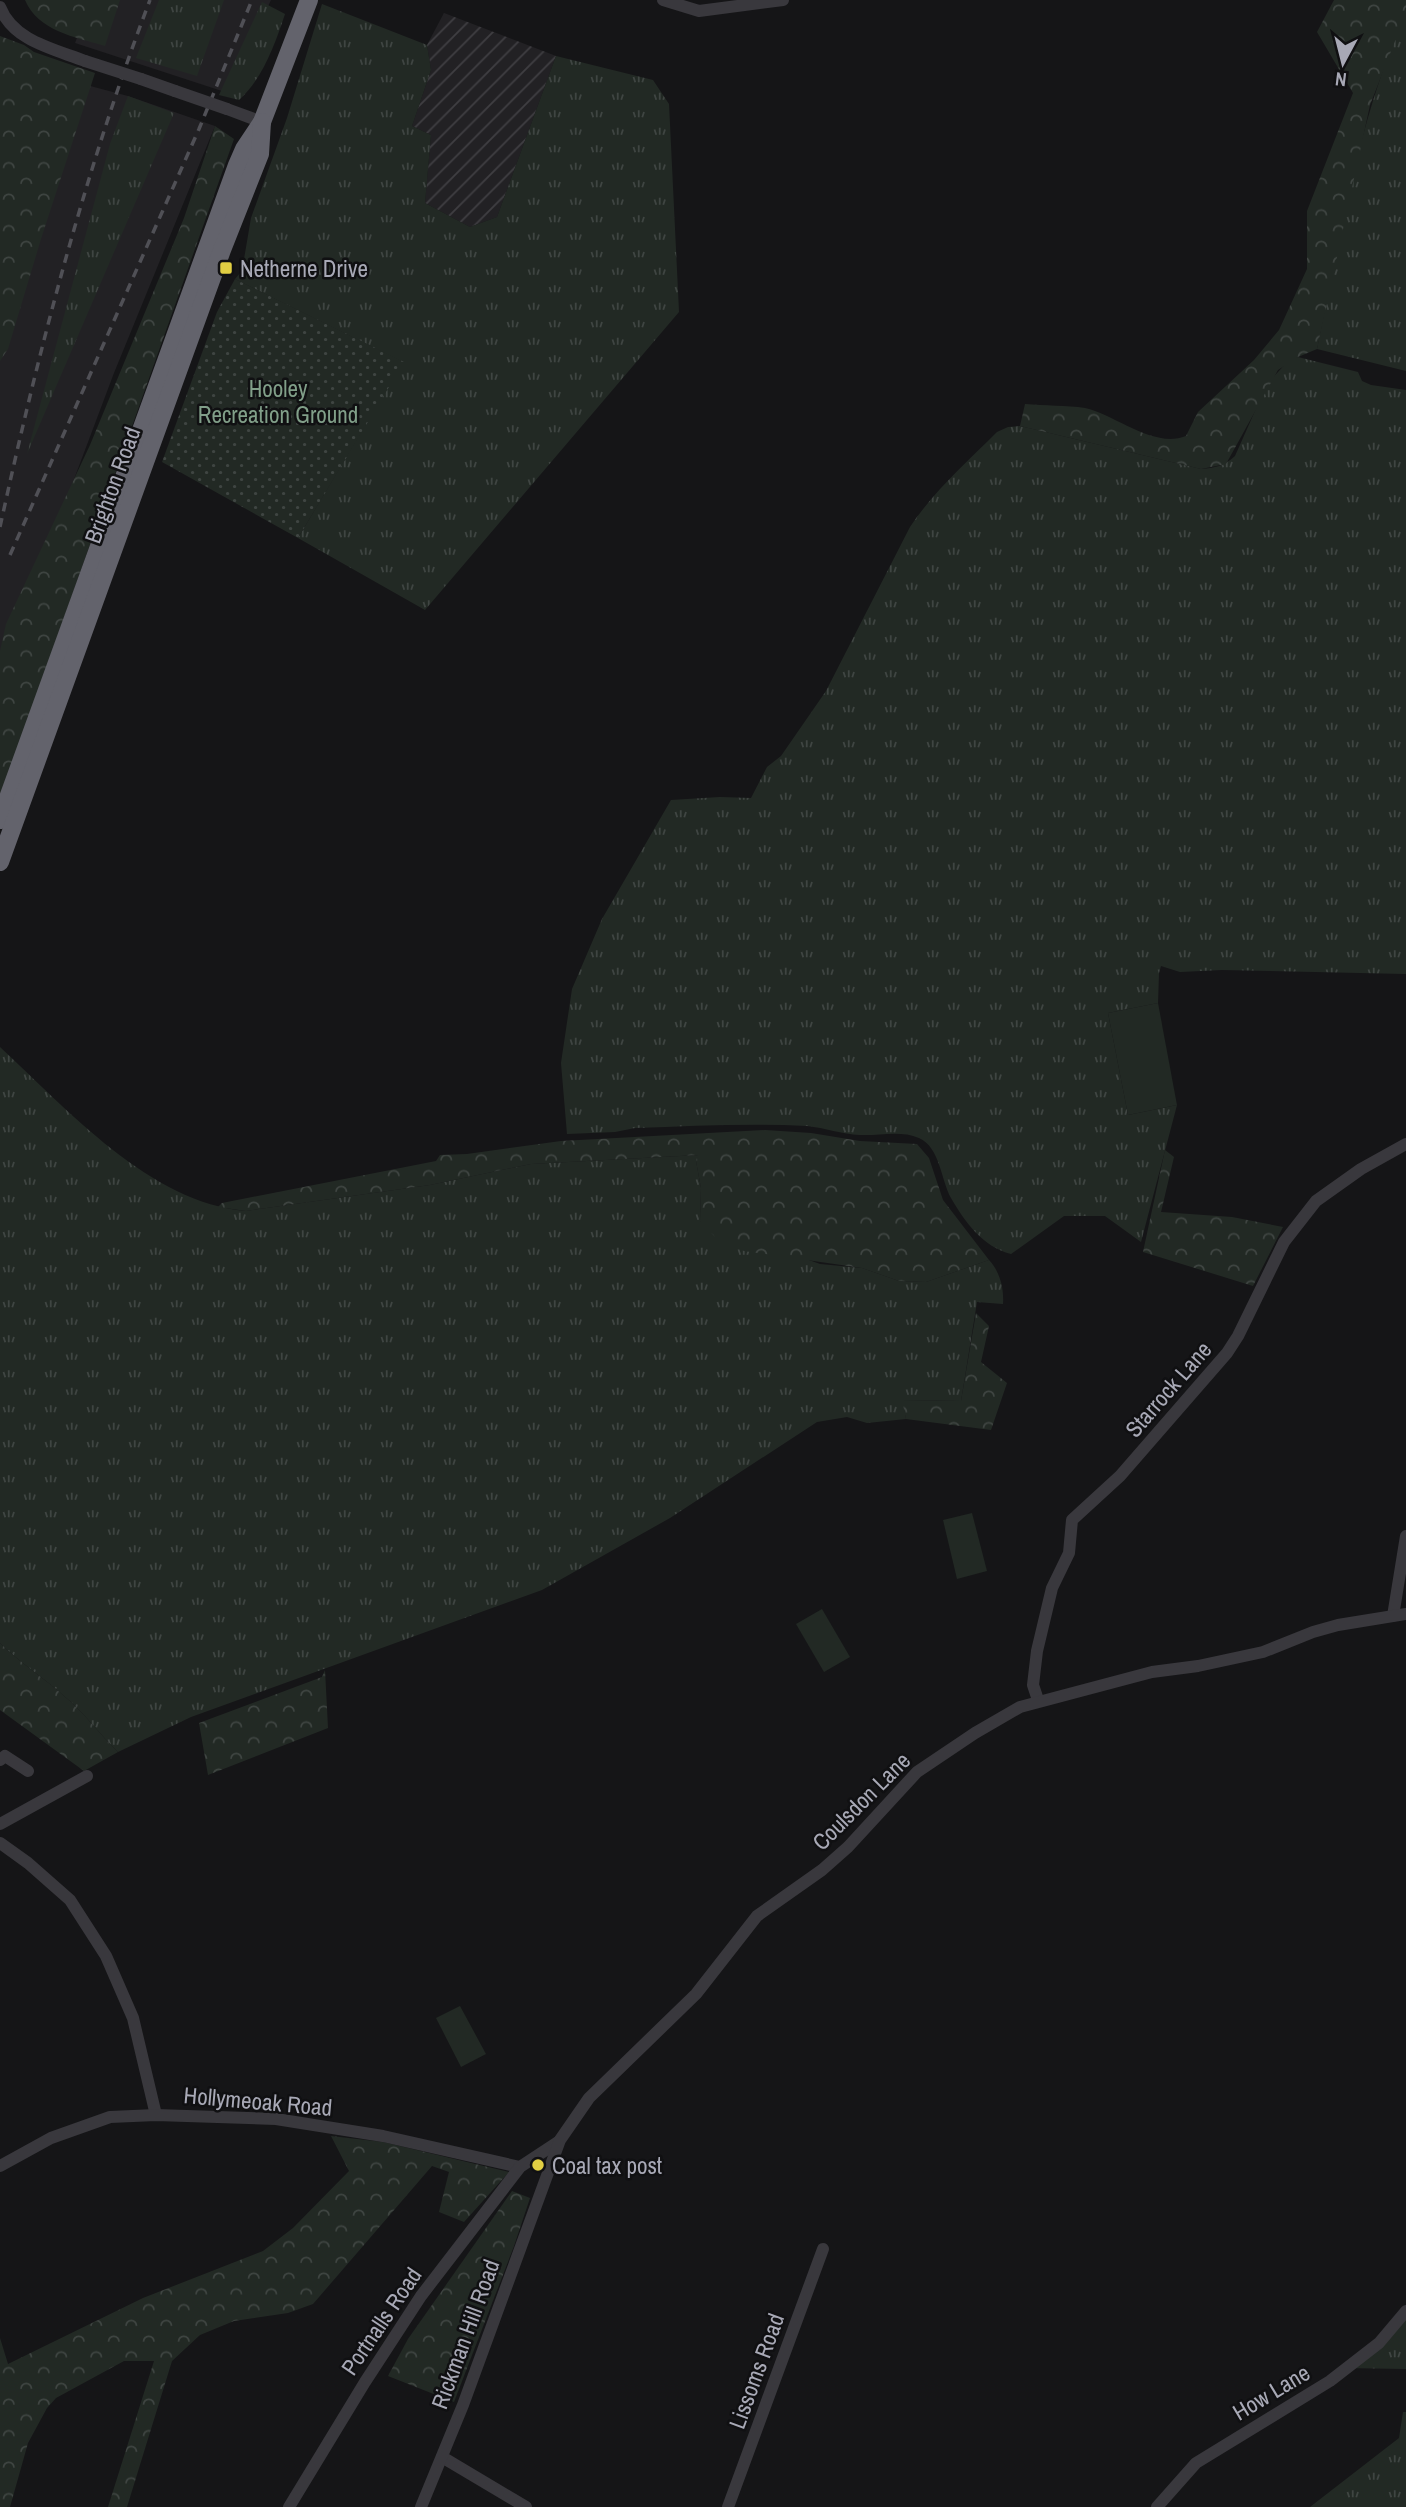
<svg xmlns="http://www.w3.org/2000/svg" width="1406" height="2507" font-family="'Archivo Narrow',sans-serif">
<defs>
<pattern id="industrial-furrows" width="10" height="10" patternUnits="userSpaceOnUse" patternTransform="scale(1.75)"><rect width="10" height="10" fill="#222124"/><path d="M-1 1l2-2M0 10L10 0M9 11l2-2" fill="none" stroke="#3f3e42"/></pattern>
<pattern id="grass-tufts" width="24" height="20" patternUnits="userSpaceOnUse" patternTransform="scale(1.75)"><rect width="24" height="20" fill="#222924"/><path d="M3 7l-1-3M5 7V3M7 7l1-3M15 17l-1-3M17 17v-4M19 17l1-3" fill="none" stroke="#3f4542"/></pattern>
<pattern id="forest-crowns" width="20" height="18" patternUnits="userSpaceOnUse" patternTransform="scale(1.75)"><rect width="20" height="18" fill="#222924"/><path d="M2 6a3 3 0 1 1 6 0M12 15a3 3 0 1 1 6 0" fill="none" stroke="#3f4542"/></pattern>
<pattern id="park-dots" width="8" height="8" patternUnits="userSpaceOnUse" patternTransform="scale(1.75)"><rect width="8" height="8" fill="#222924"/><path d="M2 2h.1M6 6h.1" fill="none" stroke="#3f4542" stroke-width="1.8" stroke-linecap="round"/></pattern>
</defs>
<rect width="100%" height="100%" fill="#151517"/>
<g fill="#222124">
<polygon points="91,0 271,0 228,93 75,43"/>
<polygon points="64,79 128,96 215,126 114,373 18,628 0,700 0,227"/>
</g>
<polygon fill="url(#industrial-furrows)" points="444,13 556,56 497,217 470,227 425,203 431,135 412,126 431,70 427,45"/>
<g fill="url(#grass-tufts)">
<polygon points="159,0 224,0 197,76 136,58"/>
<path d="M262,2L285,14C275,44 263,78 239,100L219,95Z"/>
<polygon points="322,4 427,45 431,70 412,126 431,135 425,203 470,227 497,217 556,56 653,80 669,104 679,312 425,610 298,538 403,362 235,279 242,271 251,218 287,118"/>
<path d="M1406,12V371L1317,349C1341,233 1358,120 1406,12Z"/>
<polygon points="128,96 174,113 27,454 110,144"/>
<path d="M1298,357L1358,372L1362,381L1371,385L1406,390V974L1222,970L1180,972L1161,966L1159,973L1158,1003L1108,1013L1128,1115L1177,1105L1141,1242L1105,1216H1064L1011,1254C983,1247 965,1222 951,1198C941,1180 940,1147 919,1138C901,1130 878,1136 860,1135C842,1134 825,1128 807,1126C750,1123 693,1126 635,1128L615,1132L567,1134L561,1063L572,989L602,919L671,800L720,797L751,798L767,767L781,756L826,691L910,527C934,491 967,462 997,432L1008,427L1020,426L1201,469C1215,468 1224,466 1235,456L1267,384L1289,360Z"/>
<path d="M0,1047C67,1109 150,1203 246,1211L430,1185L531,1164L699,1155L696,1161L701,1188L700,1221L820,1264L862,1268L899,1281L926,1282L989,1260C1000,1272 1004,1288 1003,1304L977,1302L961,1401L903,1400L906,1419L867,1423L847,1417L817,1422L670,1518L542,1590L191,1717L118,1752C99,1734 85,1713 64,1696C43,1677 20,1663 0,1643Z"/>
<polygon points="1406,2319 1406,2369 1345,2368"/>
<polygon points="1403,2412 1406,2412 1406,2507 1310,2507 1399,2438"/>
</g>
<g fill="url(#forest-crowns)">
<path d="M25,0H120L105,46C75,37 38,31 25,0Z"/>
<path d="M1334,0H1406V13L1370,105L1317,349L1298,357L1278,370L1226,464L1201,469L1020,426L1025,404C1044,406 1066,405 1085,408C1116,415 1154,449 1186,436L1198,412L1254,360L1279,330L1307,269V211L1353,93L1317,32Z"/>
<polygon points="0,36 24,45 34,52 95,73 41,239 8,349 0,361"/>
<polygon points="215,126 234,139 0,798 0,651 6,624 90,445 184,218"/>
<polygon points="765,1130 811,1133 860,1141 917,1144 929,1158 943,1200 989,1260 926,1282 899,1281 862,1268 744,1251 720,1242 700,1221 701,1188 696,1161 698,1155 531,1164 430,1185 246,1211 218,1207 222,1203 436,1161 440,1155 467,1154 561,1141"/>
<polygon points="1165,1150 1174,1157 1161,1212 1232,1217 1283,1227 1253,1286 1143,1252"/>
<polygon points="976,1313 989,1326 981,1362 1007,1383 991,1430 906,1419 902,1400 961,1401"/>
<path d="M0,1643C20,1663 43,1677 64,1696C85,1713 99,1734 118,1752L84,1771L0,1710Z"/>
<polygon points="325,1670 328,1728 208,1775 199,1723 322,1677"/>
<polygon points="331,2136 383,2142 509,2172 464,2222 439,2212 449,2172 432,2166 313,2304 288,2313 234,2321 200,2335 172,2361 127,2507 108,2507 154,2361 124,2361 56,2398 47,2408 28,2443 10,2507 0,2507 0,2338 8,2364 143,2298 263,2251 293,2228 349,2171"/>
<polygon points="512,2191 530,2198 514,2246 454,2402 388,2376 408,2339"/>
</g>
<polygon fill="url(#park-dots)" points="235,279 404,362 298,538 162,462 217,312"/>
<g fill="#222924">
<polygon points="1158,1003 1177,1105 1128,1115 1108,1013"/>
<polygon points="972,1513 987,1571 957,1579 943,1520"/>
<polygon points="822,1609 850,1657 824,1672 796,1624"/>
<polygon points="460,2006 486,2054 461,2067 436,2018"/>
</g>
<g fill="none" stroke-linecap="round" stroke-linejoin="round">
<g stroke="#39383d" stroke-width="12">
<polyline points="663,0 699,11 783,0"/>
<path d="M0,7C13,41 54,49 85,61"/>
<polyline points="141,79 175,91"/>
<polyline points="227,109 262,122"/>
<polyline points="1393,1616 1406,1536"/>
<polyline points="1038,1700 1033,1685 1037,1651 1052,1588 1069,1553 1072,1520 1120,1476 1227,1353 1238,1336 1284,1242 1316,1201 1361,1169 1406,1144"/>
<polyline points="0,1760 5,1756 28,1771"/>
<polyline points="0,1824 87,1776"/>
<polyline points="0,1843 28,1863 70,1900 106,1956 133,2018 156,2115"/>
<polyline points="0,2166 51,2138 110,2117 156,2115 276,2119 383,2136 520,2167"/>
<polyline points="442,2457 526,2507"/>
<polyline points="289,2507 365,2382 421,2296 520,2167 558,2142"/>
<polyline points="421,2507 463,2405 560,2140 589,2098 696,1994 757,1916 822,1870 848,1847 917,1772 975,1733 1020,1707 1152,1672 1198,1666 1263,1652 1313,1632 1338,1625 1406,1614"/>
<polyline points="728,2507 823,2249"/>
<polyline points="1157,2507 1196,2463 1330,2381 1379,2343 1406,2311"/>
</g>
<g stroke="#63636c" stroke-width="18">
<polyline points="0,820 237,165 244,149 262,122 309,0"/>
<polyline points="0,862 222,250 260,154 262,122"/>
</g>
<g stroke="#505056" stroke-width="3.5" stroke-dasharray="9 7" stroke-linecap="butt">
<path d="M0,527C39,348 85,171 150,0"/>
<polyline points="10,555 199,129 252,0"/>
</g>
<g stroke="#39383d" stroke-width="12">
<polyline points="85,61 141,79"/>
<polyline points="175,91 227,109"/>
</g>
</g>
<g fill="#e1ce43" stroke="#101012" stroke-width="2.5">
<rect x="219" y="261" width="14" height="14" rx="3.5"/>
<circle cx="538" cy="2165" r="7"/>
</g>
<g text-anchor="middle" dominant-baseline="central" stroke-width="5" stroke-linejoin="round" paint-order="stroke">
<g font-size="23" fill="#a8a9b6" stroke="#101012" text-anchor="start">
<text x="240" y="268">Netherne Drive</text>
<text x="552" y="2165">Coal tax post</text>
</g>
<g font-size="23" fill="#819f89" stroke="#101012">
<text x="278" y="388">Hooley<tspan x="278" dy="26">Recreation Ground</tspan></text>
</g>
<g font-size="23" fill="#a8a9b6" stroke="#101012">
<text transform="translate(112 485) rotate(-70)">Brighton Road</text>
<text transform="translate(1168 1389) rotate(-49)">Starrock Lane</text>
<text transform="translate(861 1801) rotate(-45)">Coulsdon Lane</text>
<text transform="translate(258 2101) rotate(5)">Hollymeoak Road</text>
<text transform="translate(381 2321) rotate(-56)">Portnalls Road</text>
<text transform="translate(465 2334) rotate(-70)">Rickman Hill Road</text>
<text transform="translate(756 2371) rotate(-70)">Lissoms Road</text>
<text transform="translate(1271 2392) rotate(-31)">How Lane</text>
</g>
</g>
<g transform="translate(1343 63) rotate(187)" stroke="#101012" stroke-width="5" paint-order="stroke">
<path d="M0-5L12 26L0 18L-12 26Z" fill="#a8a9b6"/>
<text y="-10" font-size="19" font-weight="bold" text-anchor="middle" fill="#a8a9b6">N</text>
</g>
</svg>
